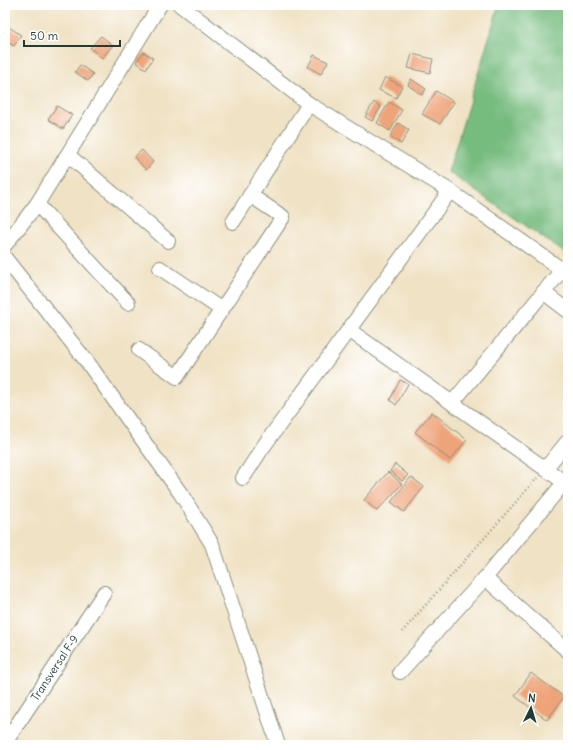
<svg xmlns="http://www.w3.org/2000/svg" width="573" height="750" font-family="Delius,sans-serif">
<rect width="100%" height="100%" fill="#fff"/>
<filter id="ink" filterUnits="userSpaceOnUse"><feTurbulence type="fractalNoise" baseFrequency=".025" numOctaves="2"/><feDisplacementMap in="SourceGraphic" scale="8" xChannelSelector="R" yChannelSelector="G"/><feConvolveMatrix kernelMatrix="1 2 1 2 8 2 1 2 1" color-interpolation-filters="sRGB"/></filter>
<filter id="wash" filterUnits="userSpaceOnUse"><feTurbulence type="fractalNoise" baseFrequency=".012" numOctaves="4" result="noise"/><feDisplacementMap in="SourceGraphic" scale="16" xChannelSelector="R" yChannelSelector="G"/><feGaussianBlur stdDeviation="0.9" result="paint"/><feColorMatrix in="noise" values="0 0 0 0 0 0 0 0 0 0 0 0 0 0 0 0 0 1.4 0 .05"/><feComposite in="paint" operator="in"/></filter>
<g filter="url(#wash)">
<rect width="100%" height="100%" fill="#f0e2c4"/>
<polygon fill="#77bc7f" stroke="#4b7c5a" points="499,5 568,5 568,255 448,172"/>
<g id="blocks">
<g fill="#efa378">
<polygon points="9,27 21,35 14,46 5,40 5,32"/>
<polygon points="101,36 113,45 102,58 90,48"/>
<polygon points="144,52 153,58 146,69 136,62"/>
<polygon points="412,54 433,59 430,73 408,68"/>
<polygon points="314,55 328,62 321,74 308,67"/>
<polygon points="80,65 93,74 88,81 75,72"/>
<polygon points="385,77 402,86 396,98 379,90"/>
<polygon points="411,79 426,89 422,95 408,85"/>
<polygon points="436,91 454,102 440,124 422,114"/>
<polygon points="374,102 381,107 372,121 365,117"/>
<polygon points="389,102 402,110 390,131 377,123"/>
<polygon points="57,106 72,115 63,129 48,119"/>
<polygon points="398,123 409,130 401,144 390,137"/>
<polygon points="142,150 153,162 146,170 134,157"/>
<polygon points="400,380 408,384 396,405 390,400"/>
<polygon points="432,412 467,440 450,460 415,432"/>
<polygon points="395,464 408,475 402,481 390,471"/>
<polygon points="388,472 402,484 377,511 364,500"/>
<polygon points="411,477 424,487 404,512 391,502"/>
<polygon points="531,673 564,697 547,720 515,696"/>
</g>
</g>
</g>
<g filter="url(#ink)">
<use href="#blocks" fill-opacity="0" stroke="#88907c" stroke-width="1"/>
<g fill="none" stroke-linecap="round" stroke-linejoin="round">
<defs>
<g id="minor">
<polyline points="180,5 309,104 450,191 568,274"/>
<polyline points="68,155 168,241"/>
<polyline points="37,204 128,303"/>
<polyline points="233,222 309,104"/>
<polyline points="5,245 37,204 160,5"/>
<polyline points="5,258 88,363 181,494 212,544 278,745"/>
<polyline points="160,268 222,310"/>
<polyline points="543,292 568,311"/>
<polyline points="349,330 564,482"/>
<polyline points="139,350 177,377 283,217 250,195"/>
<polyline points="452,403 562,270"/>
<polyline points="545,469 568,441"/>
<polyline points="243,478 263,447 450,191"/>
<polyline points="485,578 568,651"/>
<polyline points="400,672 485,578 568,478"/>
<path id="s1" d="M5,743L104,593"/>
</g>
</defs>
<use href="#minor" stroke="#88907c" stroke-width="16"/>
<polyline stroke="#88907c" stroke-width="2.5" stroke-dasharray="1 3" stroke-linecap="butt" points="402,632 537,478"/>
<use href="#minor" stroke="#fff" stroke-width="14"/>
</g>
</g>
<g text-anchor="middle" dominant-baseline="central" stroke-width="3.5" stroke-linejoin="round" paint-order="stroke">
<g font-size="11" fill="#1f3d34" stroke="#fff">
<text stroke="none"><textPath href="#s1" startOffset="90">Transversal F-9</textPath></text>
</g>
</g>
<rect width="573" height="750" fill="none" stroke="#fff" stroke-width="20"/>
<g transform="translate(531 708) rotate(5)" stroke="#ffffff" stroke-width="3" paint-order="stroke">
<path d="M0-3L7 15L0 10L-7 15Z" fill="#1f3d34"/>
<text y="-6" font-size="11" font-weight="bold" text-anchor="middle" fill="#1f3d34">N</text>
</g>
<path d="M24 40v6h96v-6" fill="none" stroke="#1f3d34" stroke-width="2"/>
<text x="30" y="40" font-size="12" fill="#1f3d34" stroke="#ffffff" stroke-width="3" paint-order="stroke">50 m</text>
</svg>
